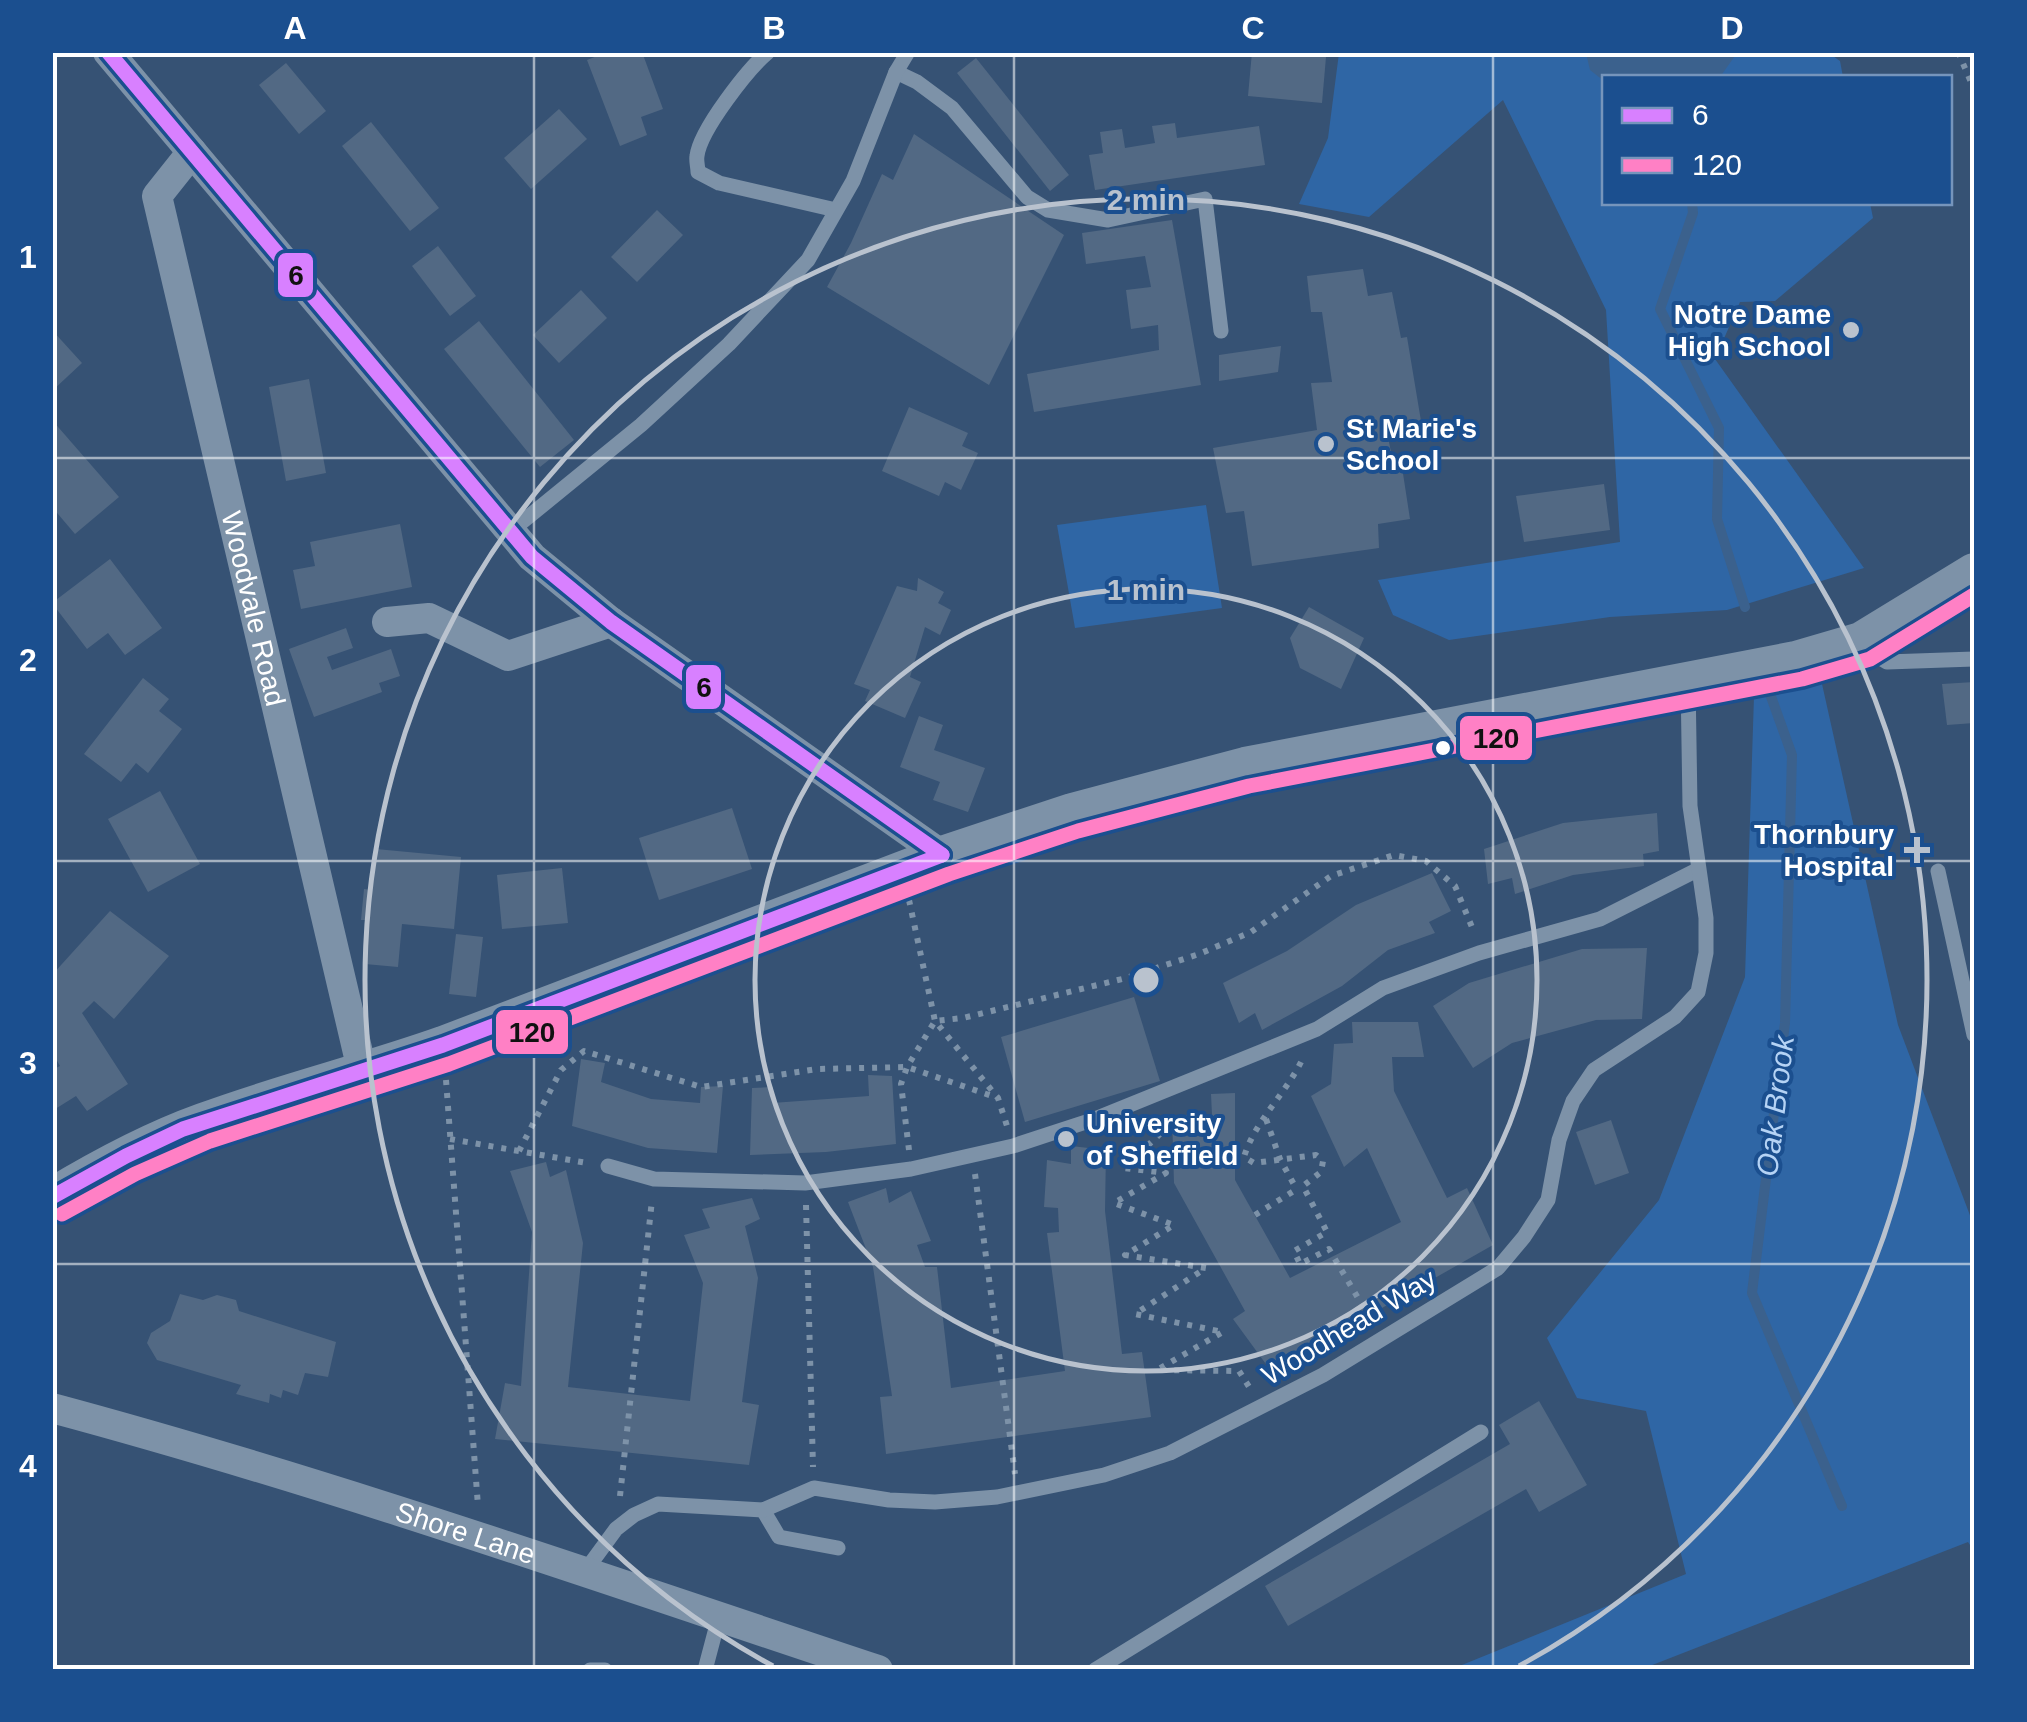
<svg xmlns="http://www.w3.org/2000/svg" width="2027" height="1722" font-family="Arial,sans-serif">
<rect width="100%" height="100%" fill="#365274"/>
<g fill="#2f66a5">
<polygon points="1827,52 1840,61 1843,77 1604,78 1604,202 1870,203 1873,218 1775,301 1740,302 1715,359 1864,568 1727,610 1610,617 1449,640 1393,615 1378,580 1620,542 1606,310 1503,100 1369,217 1299,204 1328,138 1339,53"/>
<polygon points="1206,505 1222,608 1075,628 1057,525"/>
<polygon points="1820,675 1898,1025 1974,1226 1974,1551 1968,1542 1642,1669 1452,1669 1686,1574 1646,1411 1577,1398 1547,1338 1659,1200 1745,977 1754,696"/>
</g>
<polygon fill="#3b618d" points="1586,53 1586,52 1737,53 1720,77 1604,78 1604,81 1590,70"/>
<g fill="none" stroke-linecap="round" stroke-linejoin="round">
<g stroke="#3b618d" stroke-width="10">
<polyline points="1692,202 1693,213 1660,309 1719,428 1717,519 1745,607"/>
<polyline points="1769,691 1792,755 1785,1023 1752,1293 1842,1506"/>
</g>
</g>
<g fill="#526984">
<polygon points="607,52 642,52 663,109 641,117 647,135 620,146 587,60"/>
<polygon points="1252,52 1326,57 1322,103 1248,96"/>
<polygon points="976,58 1069,175 1050,191 957,73"/>
<polygon points="286,63 326,111 299,134 259,85"/>
<polygon points="559,109 587,139 531,189 504,158"/>
<polygon points="371,122 439,208 410,231 342,146"/>
<polygon points="1175,123 1177,138 1259,126 1265,165 1095,190 1089,155 1103,153 1100,132 1122,129 1125,148 1155,143 1152,126"/>
<polygon points="914,134 1064,235 989,385 827,287 851,243 882,174 893,180"/>
<polygon points="657,210 683,235 637,282 611,257"/>
<polygon points="1172,220 1201,385 1034,412 1027,374 1159,350 1158,325 1131,329 1126,290 1151,287 1145,256 1086,264 1082,233"/>
<polygon points="438,246 476,296 450,316 412,266"/>
<polygon points="1363,269 1368,296 1392,292 1401,338 1407,337 1422,427 1387,432 1394,467 1402,467 1410,519 1378,524 1379,548 1252,566 1244,511 1226,513 1213,448 1317,430 1311,383 1332,382 1322,312 1311,312 1307,276"/>
<polygon points="581,290 607,318 559,363 533,335"/>
<polygon points="479,321 574,440 540,467 444,349"/>
<polygon points="52,330 82,363 52,391"/>
<polygon points="1281,346 1278,372 1219,381 1219,355"/>
<polygon points="309,379 326,473 286,481 269,387"/>
<polygon points="909,407 968,433 962,446 978,453 961,490 945,482 939,496 882,471"/>
<polygon points="52,420 119,497 75,534 52,507"/>
<polygon points="1604,484 1610,530 1524,542 1516,496"/>
<polygon points="400,524 412,587 301,609 293,570 315,566 310,542"/>
<polygon points="110,559 162,628 125,655 108,633 87,649 52,603"/>
<polygon points="918,578 944,592 938,603 951,610 940,635 925,627 910,677 921,682 905,718 865,701 870,690 854,684 897,586 917,591"/>
<polygon points="1309,607 1364,638 1341,689 1300,668 1290,638"/>
<polygon points="346,628 353,648 327,657 332,670 391,649 400,676 379,683 382,692 314,717 289,649"/>
<polygon points="143,678 169,699 159,711 182,729 148,773 136,763 121,782 84,754"/>
<polygon points="1974,682 1974,723 1947,725 1942,684"/>
<polygon points="919,716 943,725 934,750 985,768 968,812 933,800 940,782 900,767"/>
<polygon points="160,791 200,864 148,892 108,819"/>
<polygon points="732,808 752,869 659,900 639,838"/>
<polygon points="1657,813 1659,851 1643,854 1644,866 1573,875 1515,894 1512,878 1488,884 1484,849 1563,823"/>
<polygon points="376,849 461,857 454,929 402,924 398,967 365,964 369,920 361,920 364,889 372,890"/>
<polygon points="562,868 568,923 502,929 497,875"/>
<polygon points="1432,873 1451,911 1429,922 1435,933 1388,950 1342,986 1262,1030 1255,1013 1239,1023 1223,983 1287,951 1356,905"/>
<polygon points="110,911 169,956 114,1019 94,1001 82,1013 128,1084 87,1111 76,1096 52,1111 52,1070 60,1066 52,1052 52,975"/>
<polygon points="456,934 483,937 476,997 449,994"/>
<polygon points="1647,948 1642,1019 1596,1020 1512,1043 1473,1068 1433,1006 1469,983 1582,949"/>
<polygon points="1134,997 1160,1081 1025,1122 1001,1037"/>
<polygon points="1352,1022 1418,1022 1424,1057 1392,1057 1394,1091 1447,1198 1467,1188 1493,1245 1271,1371 1233,1319 1245,1311 1174,1183 1172,1115 1212,1115 1211,1094 1235,1093 1235,1180 1290,1278 1401,1222 1367,1148 1344,1167 1311,1096 1331,1084 1334,1044 1353,1043"/>
<polygon points="581,1059 605,1063 601,1082 651,1099 700,1103 701,1087 723,1086 717,1153 648,1148 572,1126"/>
<polygon points="868,1075 892,1076 896,1144 826,1152 750,1155 752,1088 773,1087 772,1103 869,1096"/>
<polygon points="1611,1120 1629,1173 1595,1185 1576,1132"/>
<polygon points="1071,1146 1106,1150 1105,1211 1122,1354 1142,1352 1151,1417 886,1454 880,1397 892,1396 873,1267 848,1202 886,1188 889,1203 911,1191 931,1241 917,1245 925,1267 937,1267 951,1388 1065,1371 1047,1233 1059,1232 1058,1208 1044,1207 1047,1160 1071,1164"/>
<polygon points="546,1162 550,1177 566,1170 583,1243 568,1387 690,1401 703,1283 684,1235 710,1228 702,1209 752,1198 760,1219 745,1226 758,1278 742,1402 759,1405 749,1465 495,1439 505,1383 521,1386 532,1232 510,1171"/>
<polygon points="180,1294 203,1300 217,1295 236,1300 239,1311 336,1342 328,1377 305,1373 298,1395 283,1390 281,1398 270,1394 269,1403 236,1394 241,1385 157,1360 147,1343 151,1333 170,1321"/>
<polygon points="1539,1401 1587,1485 1539,1512 1526,1489 1288,1626 1265,1586 1510,1444 1499,1425"/>
</g>
<g fill="none" stroke-linecap="round" stroke-linejoin="round">
<g stroke="#7d92a8" stroke-width="6" stroke-dasharray="5 8" stroke-linecap="butt">
<polyline points="1958,52 1974,89"/>
<polyline points="909,900 935,1021 998,1098 1007,1126"/>
<path d="M1301,1062C1285,1094 1254,1123 1244,1157L1254,1163L1316,1155L1323,1161L1321,1172L1303,1186L1327,1232L1294,1251L1300,1264L1329,1249L1371,1320"/>
<polyline points="446,1080 478,1506"/>
<polyline points="1266,1119 1280,1159 1297,1190"/>
<polyline points="1136,1128 1161,1133 1124,1168 1166,1173 1114,1203 1174,1225 1125,1255 1206,1268 1135,1314 1223,1332 1157,1370 1239,1371 1251,1390"/>
<polyline points="450,1139 587,1163"/>
<polyline points="909,1150 901,1084 907,1067 935,1021 963,1018 1126,978 1199,954 1251,932 1331,876 1394,855 1426,861 1455,886 1474,932"/>
<polyline points="519,1151 561,1070 584,1051 701,1087 817,1069 907,1067 998,1098"/>
<polyline points="975,1174 1015,1474"/>
<polyline points="806,1205 813,1467"/>
<polyline points="1255,1215 1297,1189"/>
<polyline points="620,1496 652,1200"/>
</g>
<g stroke="#7d92a8" stroke-width="15">
<path d="M768,52C748,69 700,130 697,156C696,161 698,167 698,172L719,183L836,210"/>
<polyline points="896,72 917,82 952,108 1027,197 1048,210 1108,220 1205,199 1221,331"/>
<polyline points="511,531 641,425 729,344 808,260 853,181 896,72 908,52"/>
<polyline points="1861,641 1872,653 1887,662 1974,659"/>
<polyline points="1938,871 1974,1035"/>
<polyline points="608,1166 654,1179 805,1183 911,1169 1013,1146 1095,1119 1317,1029 1383,988 1479,953 1600,919 1697,870"/>
<polyline points="763,1510 779,1537 838,1548"/>
<polyline points="583,1574 616,1529 634,1515 658,1504 763,1510 814,1488 889,1500 935,1502 997,1497 1104,1475 1170,1453 1323,1375 1498,1268 1524,1237 1548,1200 1559,1140 1573,1101 1594,1070 1675,1017 1698,992 1706,953 1706,918 1690,806 1688,680"/>
<polyline points="590,1670 605,1670"/>
<polyline points="705,1670 719,1617"/>
<polyline points="1095,1670 1481,1432"/>
</g>
<g stroke="#7d92a8" stroke-width="30">
<polyline points="108,52 532,557 611,622 942,855"/>
<path id="s1" d="M192,152L157,196L363,1074"/>
<polyline points="387,622 429,618 508,656 611,622"/>
<path id="s2" d="M52,1408C331,1483 604,1579 878,1670"/>
</g>
<path stroke="#7d92a8" stroke-width="38" d="M52,1197C100,1168 150,1141 203,1122C281,1093 364,1073 443,1045L942,855L1072,812L1245,766L1796,660L1861,641L1974,572"/>
<defs>
<g id="bus-1">
<polyline points="108,52 532,557 611,622 942,855"/>
<polyline points="52,1197 126,1156 183,1129 443,1045 942,855"/>
</g>
<polyline id="bus-2" points="62,1214 135,1174 210,1141 449,1064 949,874 1078,831 1249,786 1802,679 1870,659 1974,595"/>
</defs>
<use href="#bus-1" stroke="#1b4f8f" stroke-width="22"/>
<use href="#bus-2" stroke="#1b4f8f" stroke-width="22"/>
<use href="#bus-1" stroke="#d880ff" stroke-width="15"/>
<use href="#bus-2" stroke="#ff80c5" stroke-width="15"/>
</g>
<path fill="none" stroke="#fff" stroke-width="2.5" stroke-opacity="0.55" d="M534,52V1670M1014,52V1670M1493,52V1670M52,458H1974M52,861H1974M52,1264H1974"/>
<g fill="none" stroke="#b9c2ce" stroke-width="5">
<circle cx="1146" cy="980" r="391"/>
<path d="M773 1666A781 781 0 1 1 1519 1666"/>
</g>
<g fill="#b9c2ce" stroke="#1b4f8f" stroke-width="4">
<circle cx="1851" cy="330" r="10"/>
<circle cx="1326" cy="444" r="10"/>
<path d="M1912 835h10v10h10v10h-10v10h-10v-10h-10v-10h10z"/>
<circle cx="1066" cy="1139" r="10"/>
</g>
<circle fill="#fff" stroke="#1b4f8f" stroke-width="4" cx="1443" cy="748" r="9"/>
<g text-anchor="middle" dominant-baseline="central" stroke-width="8" stroke-linejoin="round" paint-order="stroke">
<g font-size="28" font-weight="bold" fill="#fff" stroke="#1b4f8f" text-anchor="end">
<text x="1831" y="314">Notre Dame<tspan x="1831" dy="32">High School</tspan></text>
<text x="1346" y="428" text-anchor="start">St Marie's<tspan x="1346" dy="32">School</tspan></text>
<text x="1894" y="834">Thornbury<tspan x="1894" dy="32">Hospital</tspan></text>
<text x="1086" y="1123" text-anchor="start">University<tspan x="1086" dy="32">of Sheffield</tspan></text>
</g>
<g font-size="28" fill="#fff" stroke="#1b4f8f">
<text stroke="none"><textPath href="#s1" startOffset="480">Woodvale Road</textPath></text>
<text transform="translate(1349 1327) rotate(-31)">Woodhead Way</text>
<text stroke="none"><textPath href="#s2" startOffset="432">Shore Lane</textPath></text>
</g>
<g font-size="30" font-style="italic" fill="#b5d3f5" stroke="#1b4f8f">
<text transform="translate(1775 1106) rotate(-83)">Oak Brook</text>
</g>
</g>
<circle cx="1146" cy="980" r="15" fill="#b9c2ce" stroke="#1b4f8f" stroke-width="5"/>
<g font-size="30" text-anchor="middle" font-weight="bold" fill="#b9c2ce" stroke="#1b4f8f" stroke-width="8" stroke-linejoin="round" paint-order="stroke">
<text x="1146" y="210">2 min</text>
<text x="1146" y="600">1 min</text>
</g>
<g stroke="#1b4f8f" stroke-width="4">
<rect x="276" y="251" width="39" height="48" rx="10" fill="#d880ff"/>
<rect x="684" y="663" width="39" height="48" rx="10" fill="#d880ff"/>
<rect x="1458" y="714" width="76" height="48" rx="10" fill="#ff80c5"/>
<rect x="494" y="1008" width="76" height="48" rx="10" fill="#ff80c5"/>
</g>
<g font-size="28" text-anchor="middle" font-weight="bold" fill="#111">
<text x="296" y="285">6</text>
<text x="704" y="697">6</text>
<text x="1496" y="748">120</text>
<text x="532" y="1042">120</text>
</g>
<rect width="2027" height="1722" fill="none" stroke="#1b4f8f" stroke-width="110"/>
<rect x="1602" y="75" width="350" height="130" fill="#1b4f8f" stroke="#7695bc" stroke-width="2.5"/>
<rect x="1622" y="108" width="50" height="15" fill="#d880ff" stroke="#7695bc" stroke-width="2.5"/>
<text x="1692" y="125" font-size="30" fill="#ffffff">6</text>
<rect x="1622" y="158" width="50" height="15" fill="#ff80c5" stroke="#7695bc" stroke-width="2.5"/>
<text x="1692" y="175" font-size="30" fill="#ffffff">120</text>
<rect x="55" y="55" width="1917" height="1612" fill="none" stroke="#fff" stroke-width="4"/>
<g font-size="32" text-anchor="middle" font-weight="bold" fill="#fff">
<text x="295" y="39">A</text>
<text x="774" y="39">B</text>
<text x="1253" y="39">C</text>
<text x="1732" y="39">D</text>
<text x="28" y="268">1</text>
<text x="28" y="671">2</text>
<text x="28" y="1074">3</text>
<text x="28" y="1477">4</text>
</g>
</svg>
